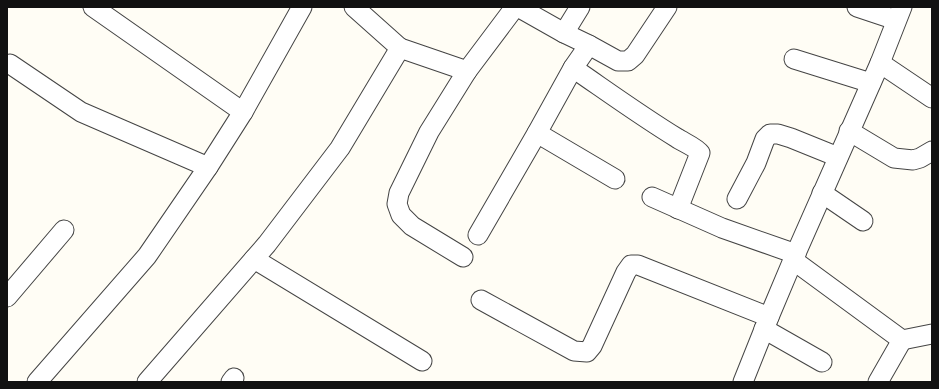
<svg xmlns="http://www.w3.org/2000/svg" width="939" height="389" font-family="'Noto Serif',serif">
<rect width="100%" height="100%" fill="#fffdf5"/>
<g fill="none" stroke-linecap="round" stroke-linejoin="round">
<defs>
<g id="minor">
<polyline points="93,7 243,112"/>
<polyline points="518,7 564,33 589,45 618,61 628,61 635,55 667,7"/>
<polyline points="857,7 896,20"/>
<polyline points="564,33 580,7"/>
<polyline points="400,48 467,71 515,7"/>
<polyline points="794,59 871,83"/>
<polyline points="880,63 932,98"/>
<polyline points="10,64 81,112 208,167"/>
<path d="M573,68C608,92 641,116 677,138C683,142 697,148 700,153L678,209"/>
<polyline points="849,131 894,158 913,160 920,158 932,151"/>
<polyline points="537,133 615,179"/>
<polyline points="822,193 863,221"/>
<polyline points="652,197 722,228 796,254"/>
<polyline points="737,199 756,163 765,139 770,134 778,134 791,138 838,157"/>
<polyline points="478,235 537,133 573,68 589,45"/>
<polyline points="463,257 412,226 401,215 397,204 399,193 429,132 467,71"/>
<polyline points="254,259 422,361"/>
<polyline points="793,260 902,340 878,382"/>
<polyline points="7,297 64,230"/>
<polyline points="481,300 574,351 587,352 592,346 626,272 631,265 638,265 769,317"/>
<polyline points="764,329 822,362"/>
<polyline points="902,340 932,334"/>
<polyline points="37,382 147,256 208,167 243,112 302,7"/>
<polyline points="147,382 267,244 340,148 400,48 354,7"/>
<polyline points="231,382 234,378"/>
<polyline points="743,382 769,317 793,260 880,63 902,7"/>
</g>
</defs>
<use href="#minor" stroke="#444" stroke-width="21"/>
<use href="#minor" stroke="#fff" stroke-width="19"/>
</g>
<rect width="939" height="389" fill="none" stroke="#111111" stroke-width="16"/>
</svg>
